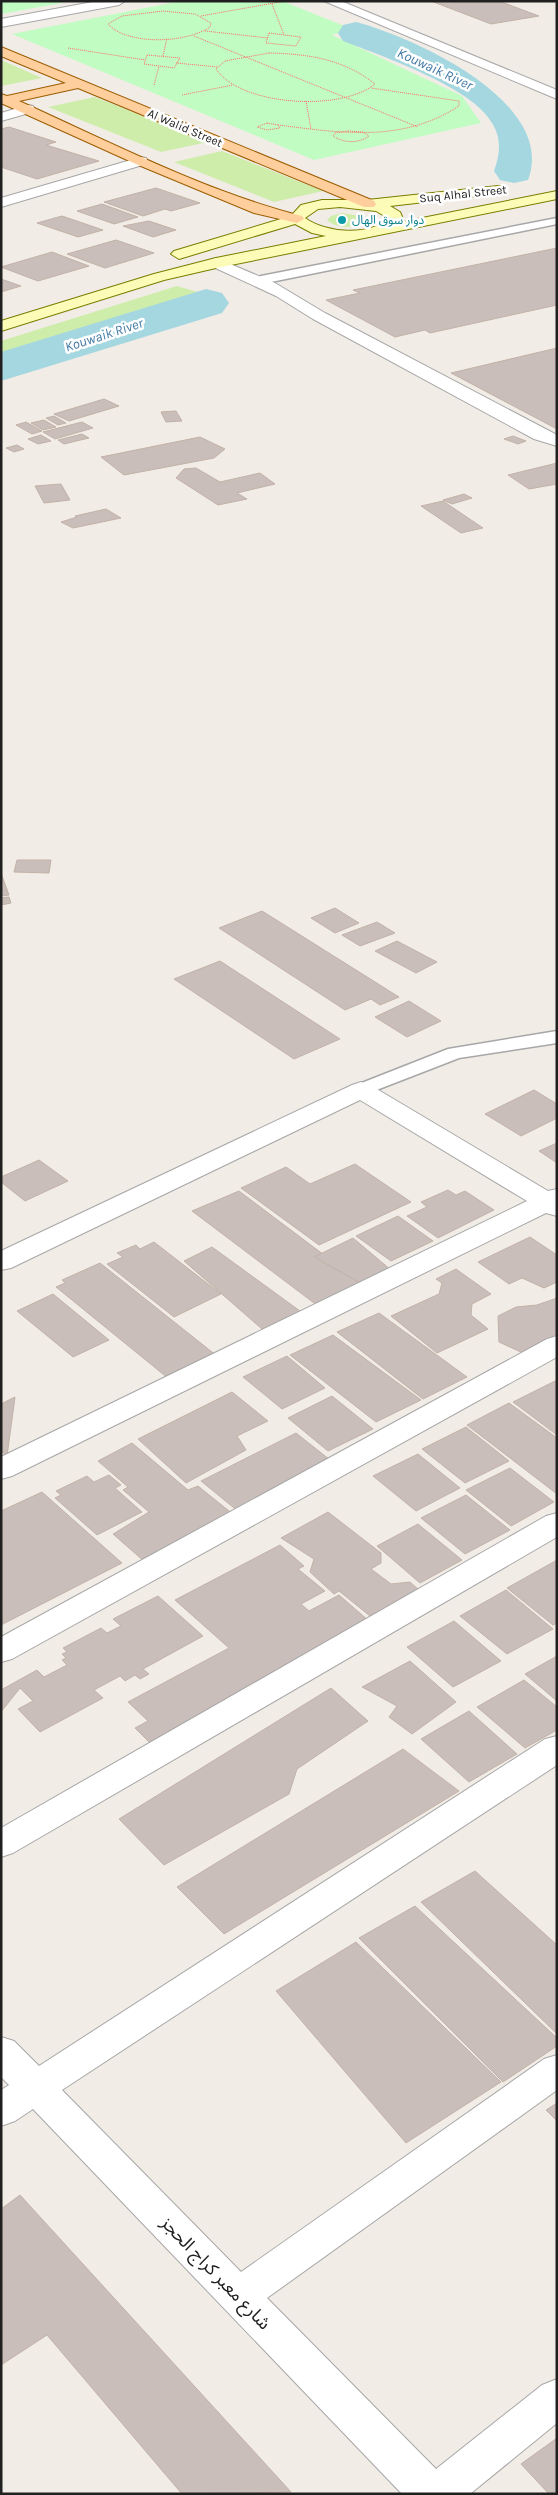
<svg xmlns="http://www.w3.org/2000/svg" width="558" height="2495" font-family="Karla,'Noto Sans Arabic',sans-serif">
<rect width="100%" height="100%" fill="#f1ece6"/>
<g fill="#cfedaa">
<polygon points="1,60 42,78 1,86"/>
<polygon points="95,97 208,142 161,152 48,107"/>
<polygon points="222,151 323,191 274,202 174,162"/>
<path d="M342,213L367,217L369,221C359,229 336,229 327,220L331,216Z"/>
<polygon points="177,286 201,293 1,356 1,341"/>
</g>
<g fill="#c1fcc2">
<polygon points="1,1 73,1 1,14"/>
<polygon points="181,1 282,1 352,29 332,35 462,96 481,123 314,160 12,34"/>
</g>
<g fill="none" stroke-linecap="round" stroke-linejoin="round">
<g fill="#a4d7e0" fill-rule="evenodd">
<path d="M356,22C410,36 558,101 528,180L514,183L500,180L494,171C500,154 502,139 492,123C472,87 382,56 343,41L338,33L343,25Z"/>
<polygon points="206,289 222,293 229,303 222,313 1,381 1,352"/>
</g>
</g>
<g fill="#c9beb9" stroke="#c3b2a7">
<polygon points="431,1 499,1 539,16 491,24"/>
<polygon points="9,127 56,142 46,145 99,161 37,179 1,167 1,129"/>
<polygon points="156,188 200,203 171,211 165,209 143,216 104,202"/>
<polygon points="102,204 138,217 114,224 77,211"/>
<polygon points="62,216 103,230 78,237 37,223"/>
<polygon points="149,221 176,230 153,237 123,226"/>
<polygon points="116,240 154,253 105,268 67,254"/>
<polygon points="557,248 557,305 430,333 425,330 395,337 326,300 360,293 353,290"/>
<polygon points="52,252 89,266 38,281 1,267"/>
<polygon points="1,279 21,286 1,292"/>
<polygon points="557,348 557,429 451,373"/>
<polygon points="104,399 119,406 69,421 54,414"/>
<polygon points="176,411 182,421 166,422 161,412"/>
<polygon points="54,416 66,423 58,425 46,418"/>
<polygon points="44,420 56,427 43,430 31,423"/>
<polygon points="26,422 42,431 32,434 16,425"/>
<polygon points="82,422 93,428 55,439 43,432"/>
<polygon points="82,434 89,438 64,444 58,440"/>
<polygon points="41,435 51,441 38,444 28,439"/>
<polygon points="513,436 526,441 518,444 504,439"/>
<polygon points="200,437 225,449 214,458 124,475 101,457"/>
<polygon points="17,445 24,449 14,452 6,448"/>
<polygon points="557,463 557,484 529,489 508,475"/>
<polygon points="196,468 220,482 260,473 275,484 237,493 247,499 218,505 176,478 184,469"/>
<polygon points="61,484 70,500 44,503 35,486"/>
<polygon points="464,494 472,498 452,504 443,500"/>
<polygon points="443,501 483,528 461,533 421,506"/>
<polygon points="106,509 121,518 73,528 61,522 77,517 75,516"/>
<polygon points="17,860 51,860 49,873 14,872"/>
<polygon points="1,873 9,895 1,896"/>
<polygon points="9,897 11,903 1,905 1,898"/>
<polygon points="335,908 359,923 335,933 311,918"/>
<polygon points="262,911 399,997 380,1005 371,999 345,1010 219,928"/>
<polygon points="377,922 395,933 360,946 342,935"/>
<polygon points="397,941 437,962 416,973 375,951"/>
<polygon points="220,961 340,1039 294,1059 174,979"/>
<polygon points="409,1001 441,1021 407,1037 375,1017"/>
<polygon points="534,1090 557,1104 557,1118 521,1136 485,1114"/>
<polygon points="557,1143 557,1163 539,1151"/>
<polygon points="39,1160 68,1181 25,1201 1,1182 1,1177"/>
<polygon points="355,1164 411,1202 319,1245 241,1188 286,1167 310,1184"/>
<polygon points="448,1190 456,1195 465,1191 494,1210 438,1238 407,1216 427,1207 421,1202"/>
<polygon points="239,1191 364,1285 318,1306 192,1211"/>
<polygon points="398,1216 433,1241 391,1261 356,1236"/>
<polygon points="530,1237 557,1255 557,1282 544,1288 522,1278 509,1284 478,1262"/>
<polygon points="353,1238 391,1270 364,1285 314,1257"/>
<polygon points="154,1242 221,1294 174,1317 107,1264 123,1257 117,1253 136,1245 140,1249"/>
<polygon points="212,1247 300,1311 262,1329 184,1261"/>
<polygon points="100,1263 217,1356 169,1379 56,1287 65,1283 62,1280"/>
<polygon points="456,1269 491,1294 472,1304 471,1315 488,1329 437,1353 391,1316 439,1294 442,1283 436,1279"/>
<polygon points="53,1294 109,1340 73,1357 17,1311"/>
<polygon points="557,1298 557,1338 523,1353 499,1342 498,1316 516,1307 537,1305"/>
<polygon points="379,1313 467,1377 423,1399 337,1332"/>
<polygon points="333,1335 421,1400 376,1422 290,1355"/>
<polygon points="287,1356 325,1388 282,1409 243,1377"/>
<polygon points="555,1381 557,1382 557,1435 513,1402"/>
<polygon points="232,1392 268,1421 237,1436 246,1450 186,1483 138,1439"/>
<polygon points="332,1396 373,1429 328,1451 288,1418"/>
<polygon points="15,1397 7,1456 1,1451 1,1404"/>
<polygon points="509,1403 557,1438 557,1494 467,1425"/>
<polygon points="466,1427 509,1461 465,1483 422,1449"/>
<polygon points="296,1433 334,1463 239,1512 201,1481"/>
<polygon points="132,1443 188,1490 198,1486 234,1515 145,1562 113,1534 149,1512 123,1490 128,1487 98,1461"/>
<polygon points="418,1454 460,1488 416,1511 373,1476"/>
<polygon points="510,1468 554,1502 511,1526 466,1490"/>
<polygon points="109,1475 121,1485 115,1488 142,1512 97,1535 55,1498 61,1495 56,1491 87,1476 94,1482"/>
<polygon points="42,1492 122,1563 1,1625 1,1511"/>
<polygon points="466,1495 510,1530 465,1554 421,1518"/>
<polygon points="328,1512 381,1553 381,1563 371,1569 391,1584 410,1582 419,1590 370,1616 339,1591 334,1594 310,1572 314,1559 281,1538"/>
<polygon points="418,1524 462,1560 420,1583 377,1546"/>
<polygon points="280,1545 304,1566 298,1569 325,1591 301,1604 309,1611 339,1595 369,1621 154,1747 135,1728 148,1721 128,1702 229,1648 175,1600"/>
<polygon points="557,1560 557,1623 553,1625 507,1588"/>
<polygon points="506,1590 553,1629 507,1654 460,1616"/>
<polygon points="158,1596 203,1636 143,1669 149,1674 140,1679 135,1675 125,1681 120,1676 94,1690 103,1698 40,1732 18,1709 33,1701 20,1688 1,1712 1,1690 37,1670 44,1677 67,1665 62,1660 66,1658 62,1654 67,1652 63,1648 101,1628 107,1633 121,1626 113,1619"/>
<polygon points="454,1621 501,1661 453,1687 407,1647"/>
<polygon points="557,1656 557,1701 525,1674"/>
<polygon points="410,1661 456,1702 412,1734 389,1717 397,1706 362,1687"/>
<polygon points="524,1680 557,1707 557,1730 525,1748 477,1707"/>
<polygon points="331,1688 368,1721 297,1769 289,1794 164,1865 119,1819"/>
<polygon points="469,1711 517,1754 469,1782 421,1739"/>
<polygon points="403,1749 459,1791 224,1934 177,1887"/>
<polygon points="475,1871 557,1945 557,2034 421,1902"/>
<polygon points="415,1906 557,2038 557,2046 503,2082 359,1938"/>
<polygon points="356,1942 501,2082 406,2143 276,1991"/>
<polygon points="557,2103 557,2121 546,2110"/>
<polygon points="20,2195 291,2492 182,2494 47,2335 1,2365 1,2209"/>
<polygon points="557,2438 557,2494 549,2494 521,2464"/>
</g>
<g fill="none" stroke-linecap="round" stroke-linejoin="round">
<defs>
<g id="service">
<polygon points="557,218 557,224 261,284 255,280 261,276"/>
<polygon points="557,1031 557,1043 459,1058 361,1096 354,1094 351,1090 354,1086 448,1049"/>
</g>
<g id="minor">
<polygon points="98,1 125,1 119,5 1,27 1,19"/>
<polygon points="28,105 33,106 35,109 33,112 1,121 1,113"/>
<polygon points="141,157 146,158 148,161 146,164 1,207 1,198"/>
<polygon points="216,258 275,283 325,313 557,435 557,446 534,439 313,319 276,296 211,266 208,263 211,260"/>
<polygon points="361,1082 370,1085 548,1191 557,1189 557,1216 546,1213 12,1476 1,1479 1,1457 527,1201 360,1100 11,1268 1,1270 1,1251 352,1085"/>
<polygon points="557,1336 557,1357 12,1659 1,1662 1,1637 547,1339"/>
<polygon points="557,1513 557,1537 13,1853 1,1857 1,1828 546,1516"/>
<polygon points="557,1736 557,1765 62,2090 241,2272 544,2059 557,2055 557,2090 267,2298 436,2469 542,2385 557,2379 557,2423 470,2494 402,2494 33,2109 15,2121 1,2126 1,2090 9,2085 1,2077 1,2037 14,2041 39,2066 545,1739"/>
</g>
<polygon id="tertiary" points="324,1 341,1 557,90 557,99"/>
<path id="secondary" d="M498,186L503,187L505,190L503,193L390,206L400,212L403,219L402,222L557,191V199L216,268L164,280L1,331V321L154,274L216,258L326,236L312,233L295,224L179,259L171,254L174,251L291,216L301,205L322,200H367ZM340,207L376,211L388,218C370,237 325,233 305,218L318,209Z"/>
<path id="primary" d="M1,47L374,201L376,204L374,207H364L78,88L19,101C110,142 206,192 302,216L304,219L297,223L254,213L136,164L1,103V94L7,96L66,83L1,56Z"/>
</defs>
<use href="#service" stroke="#a7a7a7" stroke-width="3"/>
<use href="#minor" stroke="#a7a7a7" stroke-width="2"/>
<use href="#tertiary" stroke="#a7a7a7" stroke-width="2"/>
<use href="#secondary" stroke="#797e00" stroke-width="2"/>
<use href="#primary" stroke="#9c5d00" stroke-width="2"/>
<g stroke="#ff6e69" stroke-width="1" stroke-dasharray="1 1" stroke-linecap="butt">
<polyline points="272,4 284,35"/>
<path d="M163,11L195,14L211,23L210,27C187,43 128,46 108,24L122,16Z"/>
<polyline points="201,16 285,1"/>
<polyline points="205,31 268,38"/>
<polygon points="269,33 301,37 296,46 266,43"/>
<polyline points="194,36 418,127"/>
<polyline points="68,48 145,60"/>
<path d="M269,53C309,54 343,59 375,84C341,112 241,106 216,69L225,61Z"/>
<polygon points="147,55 180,58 174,68 144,64"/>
<polyline points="163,56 167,38"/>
<polyline points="176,63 218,67"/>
<polyline points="154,85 159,66"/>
<polyline points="182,95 233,85"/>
<polyline points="306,101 311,129"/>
<polygon points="267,123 278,125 280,128 267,130 257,127"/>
<path d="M278,125C342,133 402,143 459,106V101L371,88"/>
<path d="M348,131L363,132L369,136C358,144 344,143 333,136L335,133Z"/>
</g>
<use href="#service" fill="#fff" fill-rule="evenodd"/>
<use href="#minor" fill="#fff" fill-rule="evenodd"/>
<use href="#tertiary" fill="#fff" fill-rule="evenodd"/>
<use href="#secondary" fill="#fdfbb8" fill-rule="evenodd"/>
<use href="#primary" fill="#ffce9d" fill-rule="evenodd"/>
</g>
<circle fill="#0f9aa8" stroke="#fff" stroke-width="2" cx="342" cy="220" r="5"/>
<g text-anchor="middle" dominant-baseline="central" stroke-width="5" stroke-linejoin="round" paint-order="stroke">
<g font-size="12" fill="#202020" stroke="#fff">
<text transform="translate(185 128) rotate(23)">Al Walid Street</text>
<text transform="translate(463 194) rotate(-6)">Suq Alhal Street</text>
</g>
<g font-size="12" fill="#0d838f" stroke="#fff" text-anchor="start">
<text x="352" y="220">دوار سوق الهال</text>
</g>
<g font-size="14" font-style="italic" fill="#4179a5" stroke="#fff">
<text transform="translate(435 69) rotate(25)">Kouwaik River</text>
<text transform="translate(104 335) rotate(-18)">Kouwaik River</text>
</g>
<g font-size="18" fill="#202020" stroke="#fff">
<text transform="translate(216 2273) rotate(46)">شارع معبر كراج الحجز</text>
</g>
</g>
<rect width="558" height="2495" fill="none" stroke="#202020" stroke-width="5"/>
</svg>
